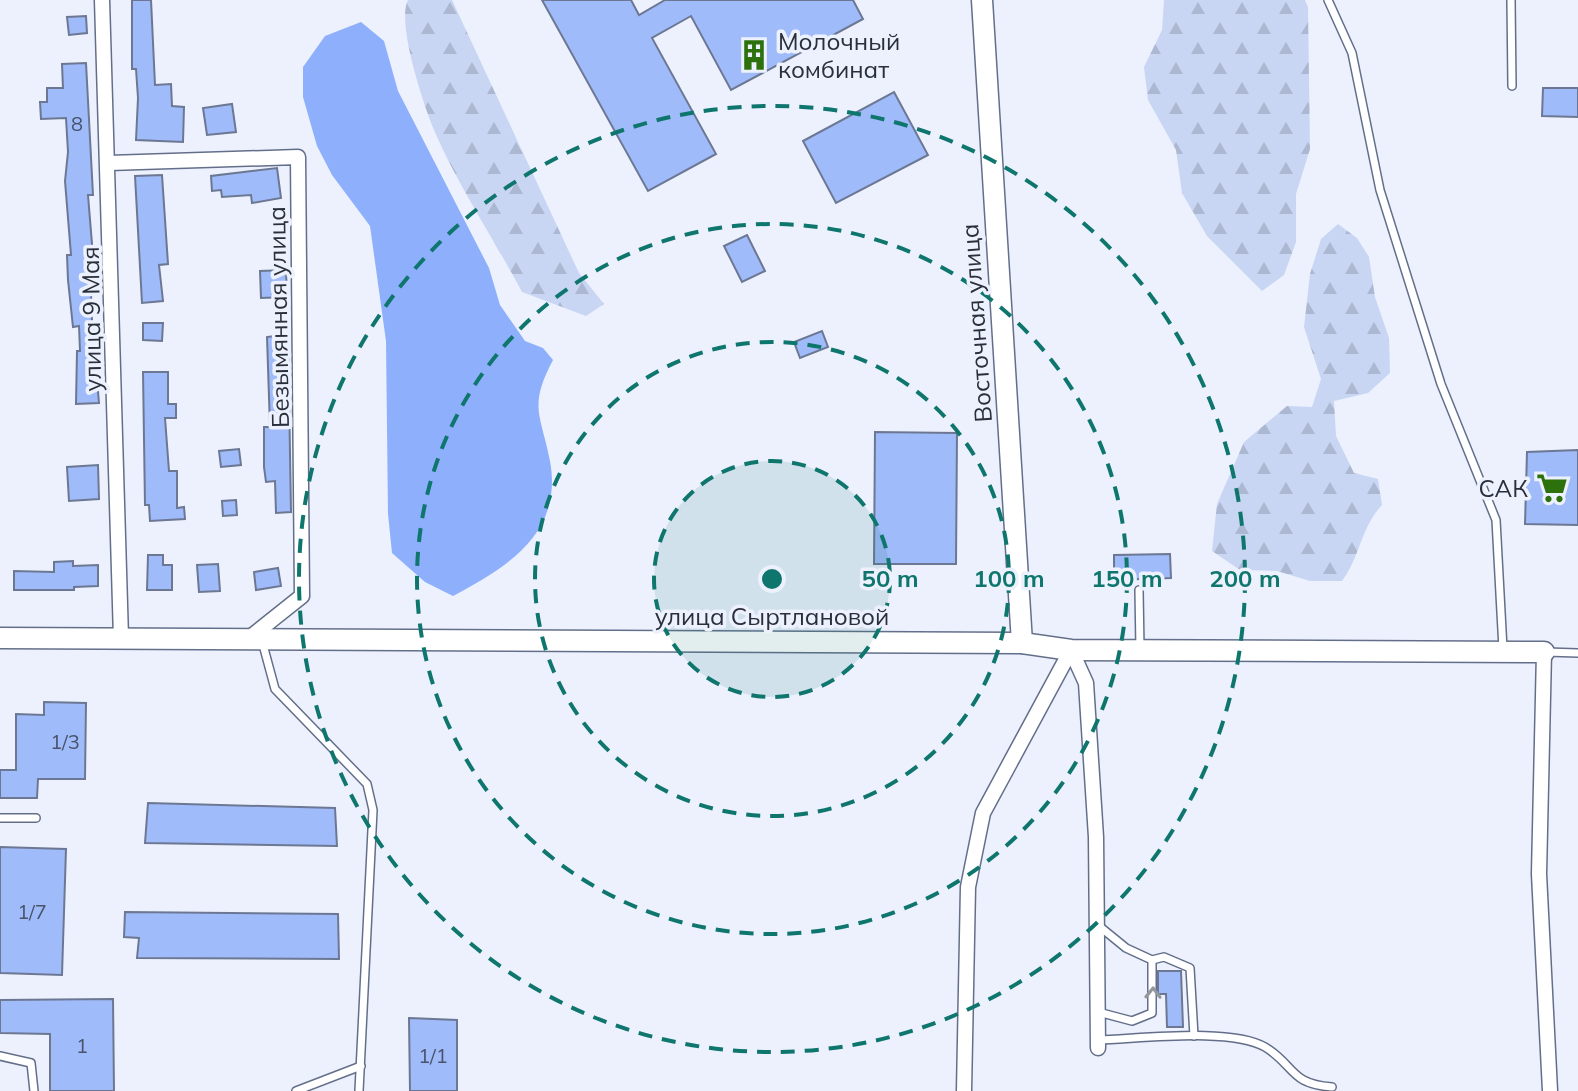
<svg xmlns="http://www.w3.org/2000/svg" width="1578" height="1091" font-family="Mulish,sans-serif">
<defs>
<pattern id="forest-firs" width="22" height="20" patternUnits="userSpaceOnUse" patternTransform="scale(2)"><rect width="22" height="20" fill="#c8d6f3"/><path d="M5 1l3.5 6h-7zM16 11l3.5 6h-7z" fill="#acb8d1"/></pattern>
</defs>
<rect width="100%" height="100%" fill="#ecf1fd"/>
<g fill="url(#forest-firs)">
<path d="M408,0H452L579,273L604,304L586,316L522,292C494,239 458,186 434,130C424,106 396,22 408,0Z"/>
<polygon points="1164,0 1305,0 1308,7 1310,149 1296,194 1296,242 1284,275 1262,291 1207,236 1182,193 1176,150 1148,100 1144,67 1162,30"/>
<path d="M1338,224L1357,238L1369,257L1375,297L1389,338L1390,373L1368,393L1334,401L1336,436L1354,473L1378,479L1382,505C1360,529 1361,555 1342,581H1310L1277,571L1240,570L1212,551L1217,504L1244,442L1287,406L1312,407L1321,379L1304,327L1310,274L1321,239Z"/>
</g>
<path fill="#8eaffc" d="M361,22L384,41L398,91L489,268L500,305L525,341L543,348L553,360C528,407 541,414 550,461C563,533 509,566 453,596L425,582L392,553L388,514L386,341L370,226L332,175L317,146L303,97V67L325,36Z"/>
<g fill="#a0bbfa" stroke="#6c7893" stroke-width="2">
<polygon points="132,0 151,0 155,85 171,84 172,106 184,107 183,142 136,140 138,98 136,69 132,69"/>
<polygon points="542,0 631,0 639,15 665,0 853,0 863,19 731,90 691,16 652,38 716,154 648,191"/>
<polygon points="86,16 87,33 69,35 67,17"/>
<polygon points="86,63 93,195 88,195 92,244 91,308 99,403 76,404 77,351 80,351 79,326 73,327 68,280 67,255 71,255 65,181 68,152 66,118 41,119 40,102 47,102 47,88 63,88 62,64"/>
<polygon points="1543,88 1578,88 1578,117 1542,116"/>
<polygon points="894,92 928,155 836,203 803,141"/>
<polygon points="232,104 236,132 207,135 203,108"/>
<polygon points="277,168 281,198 252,203 251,195 222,197 221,190 212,191 211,176"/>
<polygon points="162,175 168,264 159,265 163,301 142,303 135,176"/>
<polygon points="747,235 765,271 742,282 724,246"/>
<polygon points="286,270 287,297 261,298 260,271"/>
<polygon points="143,323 163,323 162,341 143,340"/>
<polygon points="822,331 828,347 800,358 794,342"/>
<polygon points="288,334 291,512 276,513 275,481 266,482 264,467 264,427 270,427 267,337"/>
<polygon points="143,372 168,372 168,404 176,404 176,418 165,418 169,471 177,471 177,508 184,507 185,519 150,521 149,505 145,505"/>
<polygon points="875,432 957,433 956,564 874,564"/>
<polygon points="239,449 241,465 221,467 219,451"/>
<polygon points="1578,450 1578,525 1525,524 1527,452"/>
<polygon points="98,465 99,499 69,501 67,467"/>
<polygon points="236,500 237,515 223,516 222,501"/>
<polygon points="1170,554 1171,578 1114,580 1114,555"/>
<polygon points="148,555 163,555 163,565 172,565 172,590 147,590"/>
<polygon points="73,561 73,566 98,565 98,586 74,587 74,590 14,590 14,571 54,572 54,562"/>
<polygon points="218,564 220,591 199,592 197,565"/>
<polygon points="278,568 281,586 256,590 254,572"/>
<polygon points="44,702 86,703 85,779 38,779 37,798 0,798 0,770 16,770 16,714 44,715"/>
<polygon points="148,803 335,808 337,846 145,843"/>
<polygon points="0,847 66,849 62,975 0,973"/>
<polygon points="125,912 338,914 339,959 137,958 139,938 124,937"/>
<polygon points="1158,971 1181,971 1183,1027 1167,1027 1166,994 1158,994"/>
<polygon points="113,999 114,1091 50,1091 50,1034 0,1033 0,1000"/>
<polygon points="409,1018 457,1020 457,1091 410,1091"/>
</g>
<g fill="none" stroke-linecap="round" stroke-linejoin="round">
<defs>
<g id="lane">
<polyline points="1328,0 1352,53 1380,190 1441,384 1496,520 1503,649"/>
<polyline points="1511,0 1512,86"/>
<polyline points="1139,590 1140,649"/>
<polyline points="262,641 275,689 367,784 373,810 359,1091"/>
<polyline points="1546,652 1578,653"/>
<polyline points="0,818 36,818"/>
<polyline points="1152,960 1164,957 1190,968 1194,1036"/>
<polyline points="1098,1012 1132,1021 1152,1013 1152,960 1126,948 1099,926"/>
<path d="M1098,1040C1139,1039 1231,1027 1265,1047C1295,1065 1289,1084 1332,1087"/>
<polyline points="0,1056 31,1063 34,1091"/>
<polyline points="296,1091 361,1066"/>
</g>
<g id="street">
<polyline points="102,0 121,638"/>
<polyline points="109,163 298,157 302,596 248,639"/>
<polyline points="1071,650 1086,683 1096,837 1098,1048"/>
<polyline points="1544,652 1539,874 1550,1091"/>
<polyline points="964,1091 968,887 983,813 1071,650"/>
</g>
<g id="secondary">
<polyline points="982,0 1022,643"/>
<polyline points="0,638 1022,643 1071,650 1544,652"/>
</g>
</defs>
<use href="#lane" stroke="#636f8a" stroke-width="10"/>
<use href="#street" stroke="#636f8a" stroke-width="17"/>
<use href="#secondary" stroke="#636f8a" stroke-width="23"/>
<use href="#lane" stroke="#fff" stroke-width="7"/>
<use href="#street" stroke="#fff" stroke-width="14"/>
<use href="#secondary" stroke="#fff" stroke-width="20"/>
</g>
<defs><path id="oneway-chevron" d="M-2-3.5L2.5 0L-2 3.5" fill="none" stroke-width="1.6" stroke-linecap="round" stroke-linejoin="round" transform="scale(2)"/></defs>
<use stroke="#94989d" href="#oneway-chevron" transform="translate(1153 993) rotate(-89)"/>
<circle cx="772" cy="579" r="118" fill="#0f766e" fill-opacity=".12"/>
<g fill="none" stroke="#0f766e" stroke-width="4" stroke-dasharray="14 10">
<circle cx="772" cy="579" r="118"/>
<circle cx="772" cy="579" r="237"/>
<circle cx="772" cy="579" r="355"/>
<circle cx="772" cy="579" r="473"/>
</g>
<defs>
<symbol id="building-bare" viewBox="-9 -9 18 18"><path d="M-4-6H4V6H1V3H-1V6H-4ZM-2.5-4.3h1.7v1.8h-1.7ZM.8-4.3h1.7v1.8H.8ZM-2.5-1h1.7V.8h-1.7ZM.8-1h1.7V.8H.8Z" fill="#2d710d" stroke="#ecf1fd" stroke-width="2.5" paint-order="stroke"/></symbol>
<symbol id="supermarket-bare" viewBox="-9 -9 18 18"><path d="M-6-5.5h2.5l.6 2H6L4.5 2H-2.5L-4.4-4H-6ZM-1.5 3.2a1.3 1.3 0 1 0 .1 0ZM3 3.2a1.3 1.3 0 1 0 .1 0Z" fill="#2d710d" stroke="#ecf1fd" stroke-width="2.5" paint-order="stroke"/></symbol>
</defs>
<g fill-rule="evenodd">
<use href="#building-bare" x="732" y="33" width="44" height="44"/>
<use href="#supermarket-bare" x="1530" y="466" width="44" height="44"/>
</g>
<g text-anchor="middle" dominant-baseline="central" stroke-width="7" stroke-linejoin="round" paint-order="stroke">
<g font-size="20" fill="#48536b">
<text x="77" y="123">8</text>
<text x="65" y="741">1/3</text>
<text x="32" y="911">1/7</text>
<text x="82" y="1045">1</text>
<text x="433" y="1055">1/1</text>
</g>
<g font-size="24" fill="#2a303b" stroke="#ecf1fd" text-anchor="start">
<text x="778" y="41">Молочный<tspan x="778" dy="28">комбинат</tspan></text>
<text x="1528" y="488" text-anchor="end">САК</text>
</g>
<g font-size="24" fill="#2a303b" stroke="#ecf1fd">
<text transform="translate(278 317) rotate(-91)">Безымянная улица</text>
<text transform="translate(91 319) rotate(-91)">улица 9 Мая</text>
<text transform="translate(976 323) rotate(-94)">Восточная улица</text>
<text x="772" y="616">улица Сыртлановой</text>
</g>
</g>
<circle cx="772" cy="579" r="12" fill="#0f766e" stroke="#ecf1fd" stroke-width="4"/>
<g font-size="24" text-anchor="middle" font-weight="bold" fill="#0f766e" stroke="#ecf1fd" stroke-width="7" stroke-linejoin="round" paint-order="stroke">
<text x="890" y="587">50 m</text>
<text x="1009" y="587">100 m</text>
<text x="1127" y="587">150 m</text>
<text x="1245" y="587">200 m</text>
</g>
</svg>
